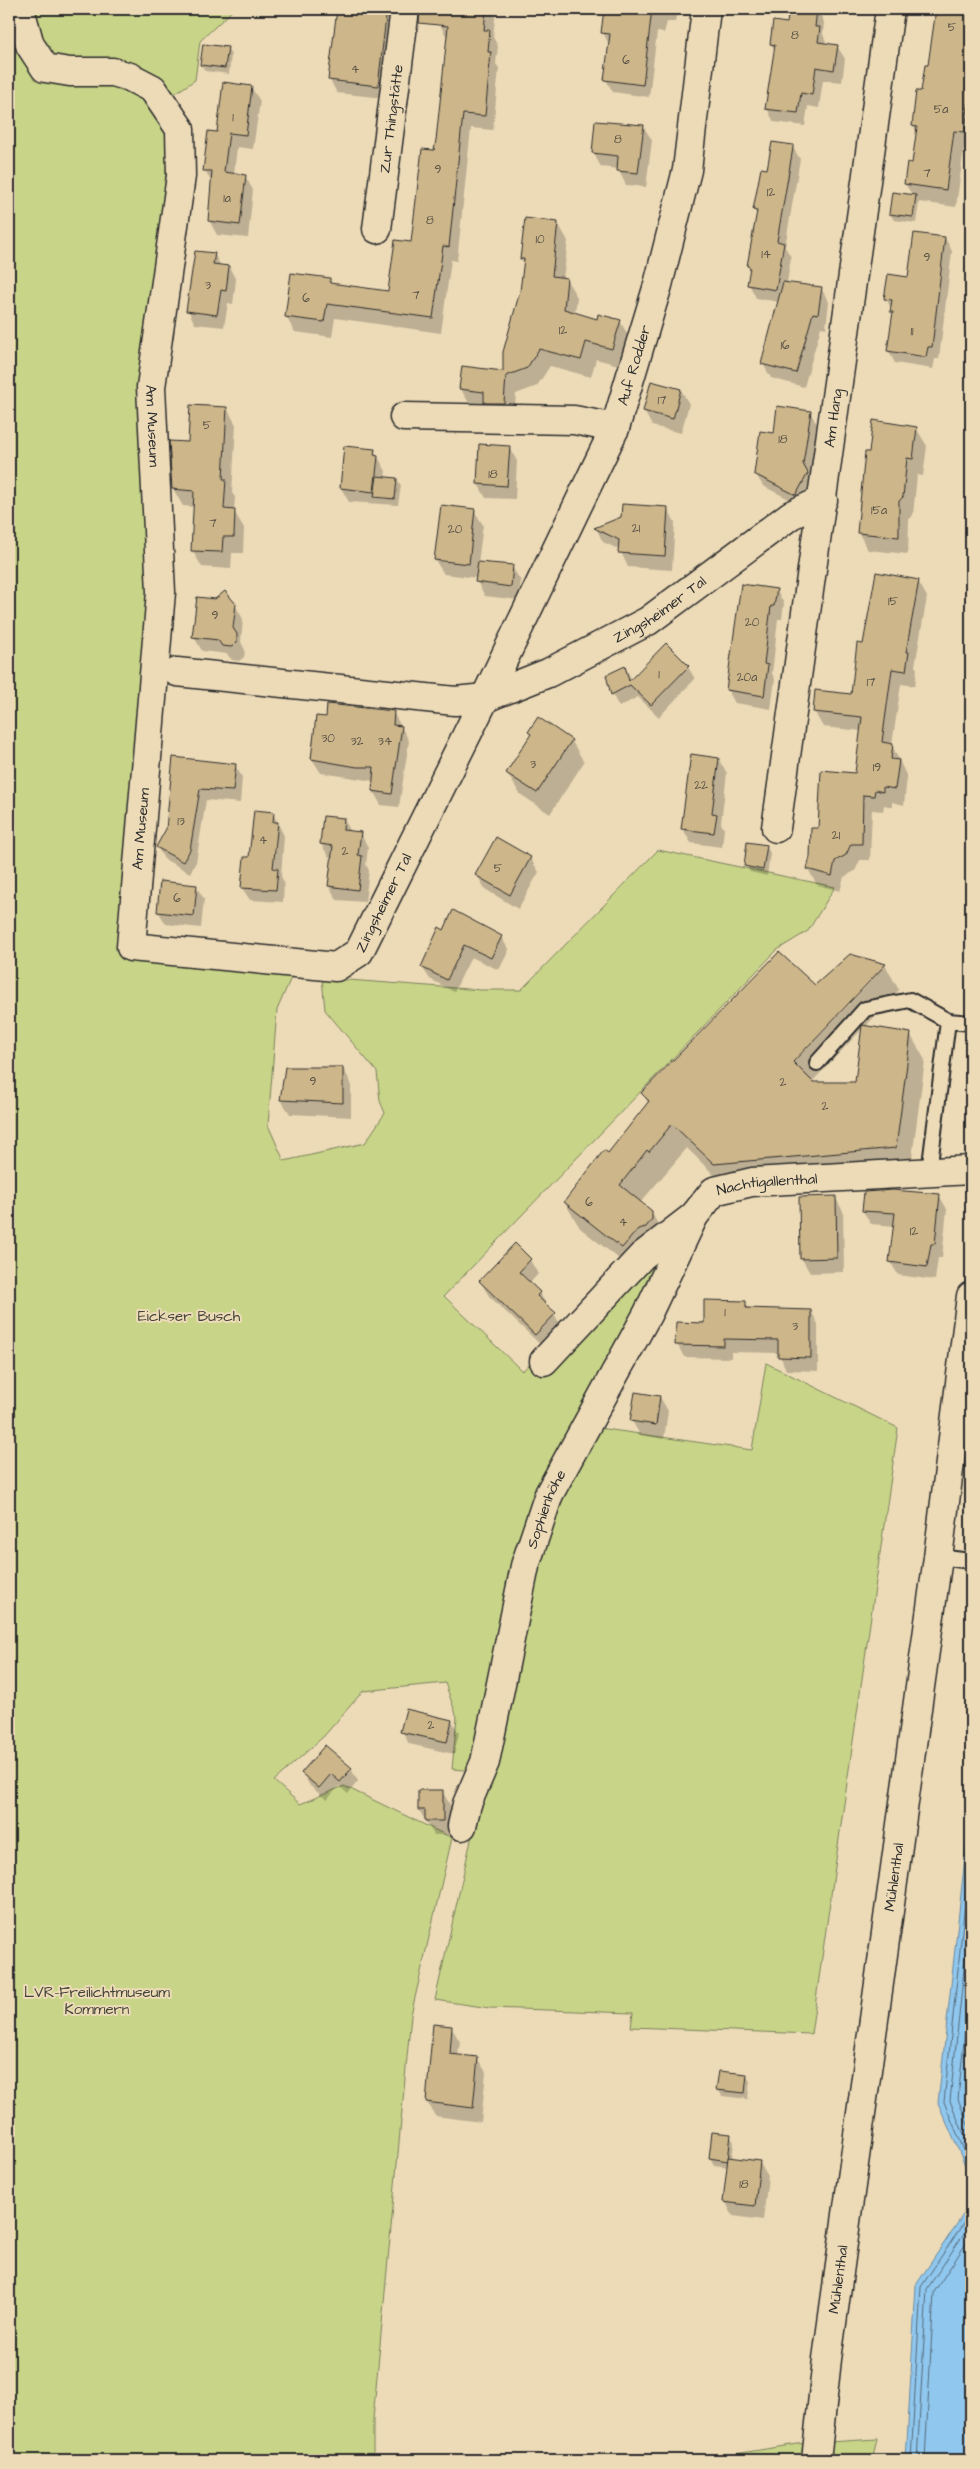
<svg xmlns="http://www.w3.org/2000/svg" width="980" height="2469" font-family="'Architects Daughter',sans-serif">
<rect width="100%" height="100%" fill="#eddbb8"/>
<filter id="ink" filterUnits="userSpaceOnUse"><feTurbulence type="fractalNoise" baseFrequency=".02" numOctaves="2"/><feDisplacementMap in="SourceGraphic" scale="10" xChannelSelector="R" yChannelSelector="G"/><feConvolveMatrix kernelMatrix="1 2 1 2 8 2 1 2 1" color-interpolation-filters="sRGB"/></filter>
<g filter="url(#ink)">
<g fill="#c8d588" stroke="#7a805a">
<polygon points="9,9 234,9 200,41 195,80 174,94 155,283 139,392 147,605 126,944 293,973 277,1010 268,1125 284,1161 365,1143 385,1113 380,1101 377,1072 325,1010 322,978 481,990 521,990 658,850 835,887 808,931 777,950 444,1296 522,1371 663,1249 670,1256 559,1459 475,1771 452,1769 457,1717 445,1683 363,1691 324,1736 274,1781 300,1804 344,1786 452,1838 411,2015 373,2419 373,2460 9,2460"/>
<polygon points="766,1363 898,1428 811,2034 631,2027 633,2013 490,2008 435,2000 532,1568 591,1427 752,1450"/>
<polygon points="877,2439 872,2460 733,2460 729,2455 797,2444"/>
</g>
<g fill="#90c7ee" stroke="#6889a0">
<polygon points="971,1803 971,2179 938,2103"/>
<polygon points="971,2203 971,2460 906,2460 916,2285"/>
</g>
<g fill="#0003" fill-rule="evenodd">
<polygon points="338,9 395,9 384,98 337,93 330,80"/>
<polygon points="438,9 496,9 493,37 498,46 496,64 499,68 493,130 471,128 457,261 451,260 441,333 335,318 332,337 295,332 286,317 292,275 329,279 332,285 390,292 412,244 435,151 448,39 440,25"/>
<polygon points="612,9 677,9 675,22 667,22 664,33 657,32 649,97 613,92 606,80 610,46 603,33 611,16"/>
<polygon points="790,9 817,9 824,22 823,34 827,45 837,46 845,59 842,82 823,80 819,108 808,106 805,126 774,122 767,109 776,52 771,44 774,22 788,25"/>
<polygon points="932,9 971,9 971,149 964,148 956,207 919,202 916,223 894,220 890,214 913,196 905,184 913,164 918,134 913,126 929,66 935,14"/>
<polygon points="227,48 231,55 229,74 205,71 201,65"/>
<polygon points="251,87 260,101 253,149 237,147 234,174 245,176 253,190 248,238 217,235 209,220 212,183 205,170 218,133"/>
<polygon points="643,126 652,140 646,187 626,185 618,169 601,167 593,152"/>
<polygon points="792,146 800,159 785,247 791,257 787,283 821,288 829,302 826,328 821,327 804,387 771,378 763,364 779,302 756,298 749,284 751,270 748,265 757,215 754,210 768,171"/>
<polygon points="558,223 568,241 563,279 566,279 577,297 575,313 598,320 620,321 630,339 622,366 596,359 591,377 550,366 537,386 516,394 514,420 471,406 460,388 505,372 522,291 524,264 522,259"/>
<polygon points="945,238 952,251 939,359 935,359 933,369 895,363 888,350 894,315 886,298 909,278"/>
<polygon points="214,254 221,266 229,267 236,280 233,304 228,303 224,327 195,324 188,310"/>
<polygon points="681,390 689,404 681,433 652,426 644,411"/>
<polygon points="227,408 236,425 232,493 235,497 234,511 244,528 243,553 232,553 231,569 202,567 192,550 195,507 183,506 173,489 189,443"/>
<polygon points="810,412 817,424 810,477 814,486 803,506 763,486 755,473 775,434"/>
<polygon points="916,428 927,446 923,476 917,475 913,515 909,519 908,554 868,550 858,532 870,454"/>
<polygon points="509,447 517,461 515,499 486,498 478,484"/>
<polygon points="374,450 386,471 385,478 397,479 401,486 398,505 349,502 341,488"/>
<polygon points="667,508 675,522 672,570 628,567 620,550 603,542 596,528"/>
<polygon points="474,510 483,525 478,563 512,567 521,581 518,600 485,596 477,582 477,578 444,574 435,560"/>
<polygon points="918,581 927,597 915,666 917,669 915,686 901,684 892,745 907,777 904,805 892,802 892,807 884,805 883,811 872,810 870,860 860,860 855,871 844,877 840,891 817,885 808,869 819,830 856,775 862,731 823,727 814,711 852,695 864,646"/>
<polygon points="776,590 784,603 782,619 778,619 772,674 775,679 771,709 735,703 727,689"/>
<polygon points="235,605 243,619 241,642 245,650 244,657 239,661 232,660 227,654 202,651 194,637"/>
<polygon points="625,667 632,680 688,667 695,679 659,717 638,697 619,707 612,694"/>
<polygon points="393,712 409,741 399,807 381,805 373,791 374,781 321,773 312,759 327,718"/>
<polygon points="529,732 571,740 584,762 550,814 520,794 507,773 531,736"/>
<polygon points="174,759 235,765 242,777 240,803 206,800 196,862 190,873 164,859 157,847 168,830"/>
<polygon points="718,759 727,773 721,823 724,829 722,847 691,843 683,829"/>
<polygon points="273,813 284,836 281,876 284,883 283,902 250,900 242,888 250,859"/>
<polygon points="344,819 351,832 360,833 368,847 366,865 369,870 365,902 337,900 329,886 332,858 329,857 321,844"/>
<polygon points="766,846 770,853 767,876 750,872 746,865"/>
<polygon points="530,858 539,872 518,909 485,889 477,875"/>
<polygon points="196,886 204,899 201,928 166,924 158,911"/>
<polygon points="444,931 501,937 509,950 499,970 471,957 454,992 430,979 422,967"/>
<path d="M885,965L899,990L865,1027L910,1034L925,1060L910,1173L729,1190L687,1148L640,1203L651,1212L666,1238L637,1273L580,1228L565,1203L608,1155L648,1103L643,1094L815,986ZM869,980H872L789,1067L787,1066ZM863,1028L856,1083H811Z"/>
<polygon points="286,1068 343,1068 351,1083 351,1117 290,1114 281,1100"/>
<polygon points="939,1195 947,1209 942,1258 938,1258 935,1280 898,1275 890,1261 895,1226 871,1224 863,1211"/>
<polygon points="835,1197 843,1211 844,1272 810,1273 802,1259"/>
<polygon points="530,1260 538,1274 529,1284 539,1293 563,1328 544,1348 489,1296 480,1281"/>
<polygon points="745,1302 750,1310 811,1311 818,1324 818,1371 786,1370 779,1353 731,1352 731,1358 684,1357 677,1344"/>
<polygon points="660,1397 668,1411 664,1439 640,1435 632,1421"/>
<polygon points="452,1721 459,1733 454,1754 409,1744 402,1731"/>
<polygon points="351,1769 358,1781 348,1794 339,1786 327,1800 310,1786 303,1773"/>
<polygon points="442,1791 451,1806 451,1835 434,1835 419,1810"/>
<polygon points="452,2028 460,2042 458,2056 477,2058 486,2072 481,2122 435,2116 427,2102"/>
<polygon points="746,2075 750,2081 748,2099 722,2096 718,2089"/>
<polygon points="730,2136 734,2142 732,2159 759,2162 768,2176 763,2220 733,2216 725,2201 729,2167 714,2165 710,2158"/>
</g>
<g fill="none" stroke-linecap="round" stroke-linejoin="round">
<g stroke="#536979" stroke-width="1">
<polyline points="971,1846 944,2102 971,2167"/>
<polyline points="971,1903 950,2101 971,2151"/>
<polyline points="971,1973 958,2099 971,2132"/>
<polyline points="911,2460 921,2287 971,2212"/>
<polyline points="917,2460 927,2289 971,2223"/>
<polyline points="925,2460 934,2292 971,2236"/>
</g>
</g>
<g fill="#cdb68a" stroke="#2b2b2b">
<polygon points="337,9 387,9 378,86 328,80"/>
<polygon points="420,9 486,9 484,30 490,30 488,52 491,52 485,116 463,114 449,247 443,246 433,318 327,304 324,322 285,317 291,273 330,278 330,283 388,291 395,240 411,242 422,149 434,150 436,140 448,26 419,23"/>
<polygon points="604,9 652,9 643,85 604,80 610,34 601,33"/>
<polygon points="789,9 817,9 815,27 820,27 818,42 838,45 834,70 816,67 812,95 801,93 798,113 765,109 775,45 770,44 773,21 787,23"/>
<polygon points="936,9 971,9 971,81 965,132 954,131 946,190 904,184 907,162 912,163 917,127 912,126 916,91 921,91 925,65 928,65"/>
<polygon points="203,44 228,47 225,68 200,65"/>
<polygon points="223,82 252,86 246,135 229,133 224,172 246,175 240,225 208,221 212,171 203,171 208,131 217,132"/>
<polygon points="595,121 644,125 638,173 617,171 618,156 592,153"/>
<polygon points="772,142 793,145 793,148 777,241 784,243 776,290 747,285 750,267 747,266 757,211 753,210 761,168 767,169"/>
<polygon points="892,192 916,195 913,217 889,214"/>
<polygon points="525,218 558,222 552,276 567,278 564,309 597,319 598,314 621,320 612,349 586,342 581,360 539,349 527,368 506,376 504,403 484,403 484,392 459,389 462,366 503,371 503,352 520,291 524,259 520,259"/>
<polygon points="914,233 945,237 932,347 928,347 926,357 887,351 893,312 890,312 892,300 884,299 888,274 908,277"/>
<polygon points="195,251 215,253 213,264 229,266 226,291 221,290 217,315 186,311"/>
<polygon points="783,282 822,287 818,314 813,313 796,373 761,364"/>
<polygon points="651,381 681,389 673,419 643,411"/>
<polygon points="190,405 227,407 223,479 226,479 224,509 235,510 234,537 223,537 222,552 191,551 194,491 172,489 169,441 188,442"/>
<polygon points="777,406 811,411 803,464 808,473 796,495 754,474 760,431 774,433"/>
<polygon points="873,420 917,427 913,459 907,458 903,497 899,501 899,537 857,533 865,452 869,452"/>
<polygon points="479,444 510,446 507,486 477,484"/>
<polygon points="344,446 375,449 374,455 378,456 374,492 340,488"/>
<polygon points="377,476 397,478 395,499 374,497"/>
<polygon points="622,504 668,507 665,556 618,553 619,540 594,528 621,517"/>
<polygon points="441,505 475,509 469,564 434,560"/>
<polygon points="478,562 513,565 511,587 475,582"/>
<polygon points="876,572 919,580 906,652 909,652 906,671 892,669 882,742 893,744 891,759 899,760 895,789 883,787 883,792 875,790 874,796 863,795 862,844 851,844 846,855 835,861 832,876 807,869 810,857 811,828 818,828 821,770 855,773 862,717 813,712 815,690 851,694 857,643 863,644"/>
<polygon points="741,584 777,589 774,606 771,606 764,664 768,665 764,696 726,690"/>
<polygon points="225,591 236,604 233,628 237,634 237,642 231,647 222,646 218,640 192,637 197,597 215,599"/>
<polygon points="666,643 689,666 651,705 630,685 611,695 606,675 625,666 629,681"/>
<polygon points="327,704 394,711 393,725 402,726 392,794 372,791 374,767 357,767 311,759 316,716 326,717"/>
<polygon points="538,717 572,740 537,793 506,773 531,734 528,732"/>
<polygon points="691,754 719,758 712,813 717,814 714,833 681,829"/>
<polygon points="173,757 236,764 233,791 200,789 190,850 183,862 156,847 166,829"/>
<polygon points="254,810 274,812 273,822 278,822 273,868 278,869 276,890 241,888 244,857 249,857"/>
<polygon points="323,816 344,818 343,830 361,832 358,855 362,856 358,890 328,886 333,846 320,844"/>
<polygon points="496,837 531,857 510,895 475,875"/>
<polygon points="747,842 767,845 763,870 744,866"/>
<polygon points="160,881 197,885 194,916 157,912"/>
<polygon points="453,910 502,936 491,958 464,945 447,980 421,967 439,927 444,930"/>
<polygon points="779,952 815,985 850,954 886,964 793,1062 813,1082 855,1082 862,1025 911,1033 896,1148 714,1164 672,1124 649,1152 647,1150 620,1185 652,1211 652,1219 646,1227 638,1229 622,1248 564,1202 604,1150 608,1153 649,1101 641,1093"/>
<polygon points="285,1067 343,1067 343,1103 280,1100"/>
<polygon points="893,1190 940,1194 935,1244 931,1244 927,1267 889,1262 895,1213 862,1211 864,1192"/>
<polygon points="836,1196 837,1258 800,1259 799,1197"/>
<polygon points="515,1243 531,1259 519,1272 540,1292 537,1296 556,1313 535,1335 479,1281"/>
<polygon points="704,1300 746,1301 746,1308 811,1310 811,1358 778,1357 778,1340 724,1339 724,1346 675,1345 676,1322 704,1323"/>
<polygon points="635,1392 660,1396 656,1425 630,1421"/>
<polygon points="406,1709 452,1720 447,1742 400,1732"/>
<polygon points="325,1745 352,1768 340,1782 331,1774 319,1788 301,1773"/>
<polygon points="418,1790 443,1790 443,1821 425,1821 425,1810 418,1810"/>
<polygon points="433,2024 452,2026 450,2054 478,2057 473,2108 426,2102"/>
<polygon points="719,2071 747,2074 745,2093 716,2090"/>
<polygon points="712,2132 731,2134 728,2161 709,2158"/>
<polygon points="728,2157 760,2161 755,2206 723,2202"/>
</g>
<g fill="none" stroke-linecap="round" stroke-linejoin="round">
<defs>
<g id="lane">
<polyline points="948,1021 971,1023"/>
<polyline points="817,1063 865,1009 910,1000 948,1021 929,1172"/>
<polyline points="938,1557 971,1561"/>
</g>
<g id="street">
<path id="s1" d="M20,9L30,45L45,68L70,72H113L130,77L153,89L180,129L181,176L151,387L161,592L131,947L336,967L359,952L485,698L615,428L658,285L687,170L706,9"/>
<path id="s2" d="M377,229L405,9"/>
<polyline points="404,417 574,420 615,428"/>
<path id="s3" d="M177,672L455,701L485,698L548,673L648,621L791,515L823,500"/>
<path id="s4" d="M776,828L890,9"/>
<path id="s5" d="M544,1361L642,1256L694,1216L714,1191L752,1182L971,1170"/>
<path id="s6" d="M462,1826L467,1804L485,1762L525,1566L549,1494L648,1313L694,1216"/>
</g>
<g id="primary">
<path id="s7" d="M816,2460L827,2359L938,1557L971,1296"/>
</g>
</defs>
<use href="#lane" stroke="#2b2b2b" stroke-width="18"/>
<use href="#street" stroke="#2b2b2b" stroke-width="31"/>
<use href="#primary" stroke="#2b2b2b" stroke-width="31"/>
<use href="#lane" stroke="#eddbb8" stroke-width="14"/>
<use href="#street" stroke="#eddbb8" stroke-width="28"/>
<use href="#primary" stroke="#eddbb8" stroke-width="28"/>
</g>
</g>
<g text-anchor="middle" dominant-baseline="central" stroke-width="4" stroke-linejoin="round" paint-order="stroke">
<g font-size="12" fill="#544e43">
<text x="952" y="27">5</text>
<text x="795" y="35">8</text>
<text x="626" y="60">6</text>
<text x="355" y="69">4</text>
<text x="941" y="109">5a</text>
<text x="233" y="117">1</text>
<text x="618" y="139">8</text>
<text x="438" y="169">9</text>
<text x="927" y="173">7</text>
<text x="771" y="192">12</text>
<text x="227" y="198">1a</text>
<text x="430" y="220">8</text>
<text x="540" y="239">10</text>
<text x="766" y="254">14</text>
<text x="927" y="257">9</text>
<text x="208" y="285">3</text>
<text x="416" y="295">7</text>
<text x="306" y="298">6</text>
<text x="563" y="330">12</text>
<text x="912" y="331">11</text>
<text x="785" y="345">16</text>
<text x="662" y="400">17</text>
<text x="207" y="425">5</text>
<text x="783" y="439">18</text>
<text x="493" y="474">18</text>
<text x="879" y="510">15a</text>
<text x="213" y="523">7</text>
<text x="636" y="528">21</text>
<text x="455" y="529">20</text>
<text x="893" y="601">15</text>
<text x="215" y="615">9</text>
<text x="752" y="622">20</text>
<text x="659" y="674">1</text>
<text x="747" y="677">20a</text>
<text x="871" y="682">17</text>
<text x="328" y="738">30</text>
<text x="357" y="741">32</text>
<text x="385" y="741">34</text>
<text x="533" y="764">3</text>
<text x="877" y="767">19</text>
<text x="701" y="785">22</text>
<text x="181" y="821">13</text>
<text x="836" y="835">21</text>
<text x="263" y="840">4</text>
<text x="345" y="851">2</text>
<text x="498" y="868">5</text>
<text x="177" y="898">6</text>
<text x="313" y="1081">9</text>
<text x="783" y="1082">2</text>
<text x="825" y="1106">2</text>
<text x="589" y="1202">6</text>
<text x="623" y="1222">4</text>
<text x="914" y="1231">12</text>
<text x="725" y="1312">1</text>
<text x="795" y="1326">3</text>
<text x="431" y="1725">2</text>
<text x="744" y="2184">18</text>
</g>
<g font-size="15" fill="#2b2b2b" stroke="#eddbb8">
<text stroke="none"><textPath href="#s2" startOffset="111">Zur Thingstätte</textPath></text>
<text stroke="none"><textPath href="#s1" startOffset="1929">Auf Rodder</textPath></text>
<text stroke="none"><textPath href="#s4" startOffset="414">Am Hang</textPath></text>
<text stroke="none"><textPath href="#s1" startOffset="524">Am Museum</textPath></text>
<text stroke="none"><textPath href="#s3" startOffset="506">Zingsheimer Tal</textPath></text>
<text transform="translate(141 829) rotate(-85)">Am Museum</text>
<text stroke="none"><textPath href="#s1" startOffset="1335">Zingsheimer Tal</textPath></text>
<text stroke="none"><textPath href="#s5" startOffset="295">Nachtigallenthal</textPath></text>
<text stroke="none"><textPath href="#s6" startOffset="329">Sophienhöhe</textPath></text>
<text stroke="none"><textPath href="#s7" startOffset="588">Mühlenthal</textPath></text>
<text stroke="none"><textPath href="#s7" startOffset="182">Mühlenthal</textPath></text>
</g>
<g font-size="15" fill="#434439" stroke="#eddbb8">
<text x="189" y="1316">Eickser Busch</text>
<text x="97" y="1992">LVR-Freilichtmuseum<tspan x="97" dy="17">Kommern</tspan></text>
</g>
</g>
<rect width="980" height="2469" fill="none" stroke="#eddbb8" stroke-width="30"/>
<rect x="15" y="15" width="950" height="2439" fill="none" stroke="#2b2b2b" stroke-width="2" filter="url(#ink)"/>
</svg>
